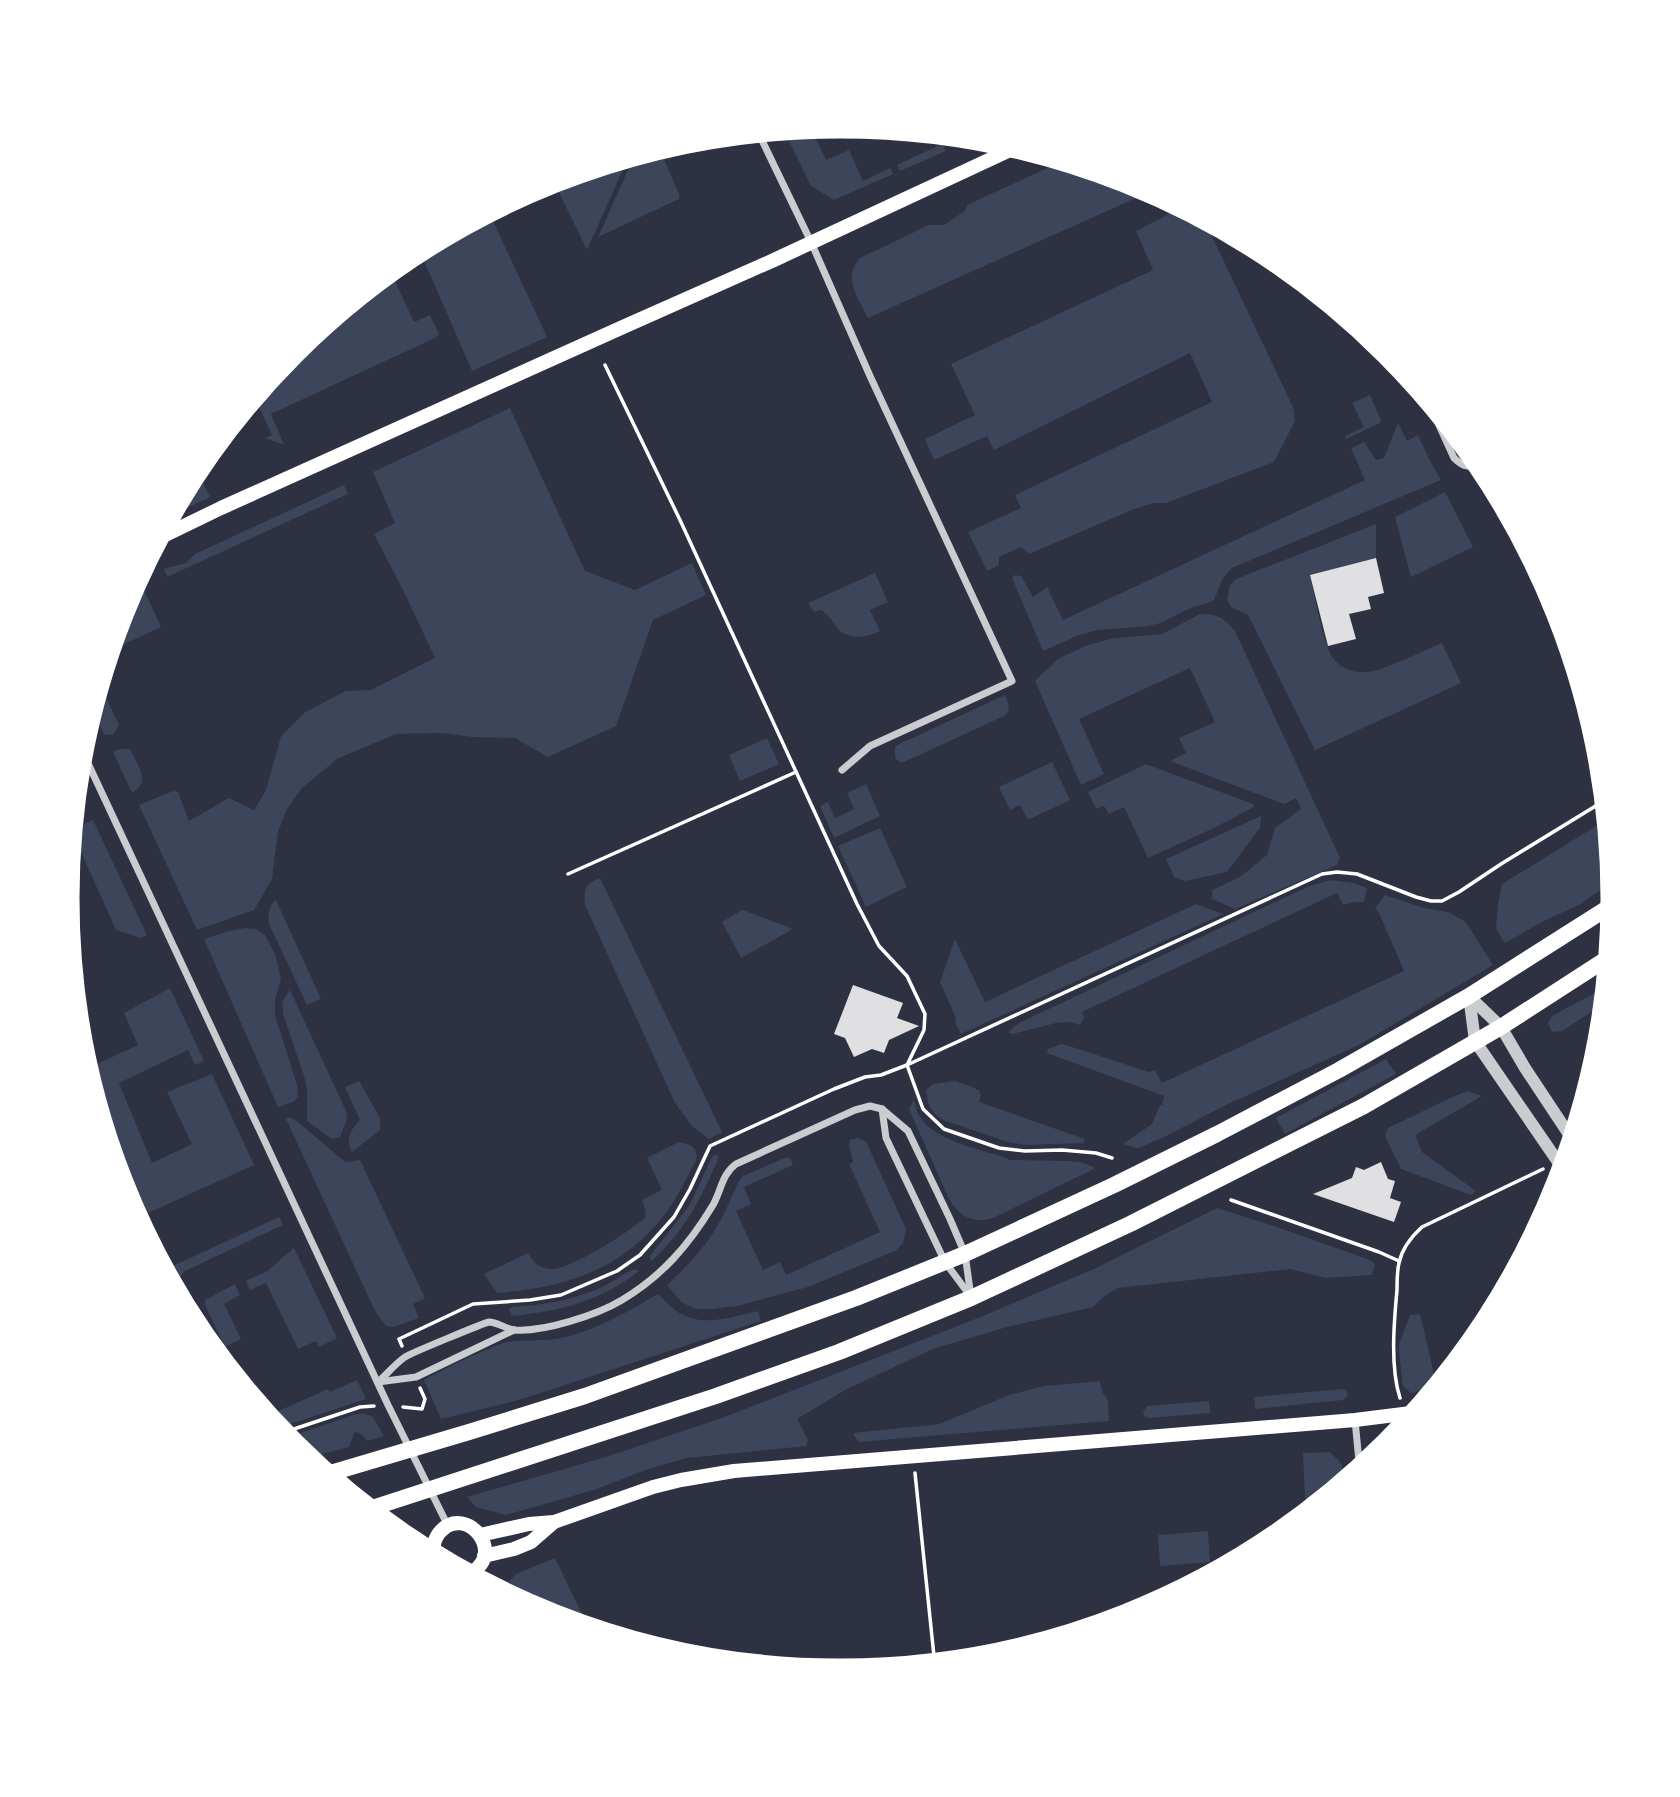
<svg xmlns="http://www.w3.org/2000/svg" width="1680" height="1797" font-family="'Source Serif 4',serif">
<rect width="100%" height="100%" fill="#2d3142"/>
<g fill="#3c4559">
<polygon points="812,130 826,160 849,150 863,181 890,168 893,174 834,200 811,186 789,141"/>
<polygon points="942,144 946,151 900,171 897,165"/>
<polygon points="658,146 679,194 679,199 598,237 636,152"/>
<polygon points="630,154 587,250 552,178"/>
<path d="M1067,159L1138,181L1154,190L868,318C858,298 842,277 860,258L929,225H944L965,211L967,205Z"/>
<polygon points="1184,206 1202,215 1293,407 1295,421 1274,462 1166,503 1154,503 1134,509 1029,554 1021,547 999,557 999,565 987,571 968,532 1021,508 1015,495 1212,402 1190,353 994,450 987,436 934,460 925,439 975,415 951,364 1153,270 1136,231"/>
<polygon points="488,210 547,337 472,371 418,247"/>
<polygon points="389,268 414,322 430,315 439,334 435,338 271,414 284,445 265,438 272,435 253,395 291,349"/>
<polygon points="1370,395 1381,420 1380,423 1346,439 1345,436 1364,427 1352,403"/>
<polygon points="510,408 585,571 635,590 692,563 706,595 653,620 616,726 548,757 515,738 473,737 441,733 396,734 337,759 301,789 287,809 278,832 272,879 254,910 197,930 139,805 173,791 178,792 189,821 229,798 254,810 266,790 281,736 304,713 345,691 371,690 435,658 404,592 374,534 395,523 373,472"/>
<polygon points="1398,423 1407,441 1418,435 1430,461 1441,480 1232,568 1223,578 1214,600 1210,602 1188,609 1161,623 1148,626 1098,630 1079,635 1043,651 1012,578 1015,575 1021,576 1033,597 1047,587 1063,620 1365,480 1351,448 1364,442 1376,460 1384,458"/>
<polygon points="197,470 210,497 167,518 180,492 188,489 185,483 191,472"/>
<polygon points="344,485 348,494 167,577 164,569 186,563 195,554"/>
<polygon points="1445,492 1473,547 1411,577 1395,517"/>
<path d="M1376,524V558L1310,575C1315,595 1322,642 1333,658C1343,672 1362,675 1377,670C1399,663 1420,652 1442,643L1461,683L1315,750L1248,615L1231,607L1227,600L1230,585L1236,579Z"/>
<path d="M875,573L888,602L870,610L880,631C868,637 852,640 840,631C832,624 832,615 820,610L814,612L808,603Z"/>
<path d="M139,579L161,627L107,652C112,633 121,588 139,579Z"/>
<path d="M1200,614C1215,613 1226,618 1235,631L1340,858L1337,865L1235,909L1210,898L1212,897V890L1240,877L1267,855L1275,828L1301,809L1296,798L1284,804L1170,761L1186,753L1179,738L1215,722L1190,668L1079,719L1104,774L1081,785L1035,681L1058,659L1085,646L1114,638L1162,634Z"/>
<polygon points="98,680 119,725 114,734 110,735 104,734 90,707"/>
<path d="M1005,695C1008,703 1012,710 1004,716L904,762L901,763L895,758V746Z"/>
<polygon points="767,738 779,764 740,781 729,755"/>
<path d="M120,749H130C137,765 152,781 132,793L113,752Z"/>
<polygon points="1052,762 1070,800 1030,819 1027,818 1020,805 1010,810 999,787"/>
<polygon points="1146,764 1253,804 1254,807 1212,829 1148,858 1124,807 1109,814 1104,806 1096,809 1088,792"/>
<polygon points="866,784 880,816 834,838 820,806 828,802 835,818 854,809 847,793"/>
<polygon points="1261,816 1260,828 1227,872 1185,881 1174,877 1166,859"/>
<polygon points="1609,818 1615,879 1581,904 1546,920 1505,943 1496,929 1498,904 1502,884"/>
<polygon points="93,820 147,935 141,938 116,930 80,850 67,856 70,830"/>
<polygon points="880,828 907,887 866,907 838,846"/>
<path d="M600,878L722,1132L709,1139L692,1126L675,1103L585,905C584,889 584,884 600,878Z"/>
<polygon points="1330,880 1354,883 1367,888 1364,902 1354,902 1343,905 1337,893 1082,1012 1084,1018 1080,1025 1070,1022 1056,1023 1012,1034 1008,1032 1019,1023 1307,887"/>
<polygon points="1385,895 1424,908 1448,912 1466,922 1493,965 1359,1045 1228,1104 1166,1136 1139,1148 1135,1148 1123,1144 1152,1124 1160,1105 1162,1105 1164,1096 1047,1053 1048,1049 1061,1044 1066,1045 1149,1072 1155,1070 1162,1083 1404,971 1379,913 1375,908"/>
<path d="M276,900L321,999L307,1005L269,924C268,915 268,906 276,900Z"/>
<polygon points="1196,904 1223,914 961,1034 955,1022 956,1018 940,982 955,939 985,1002"/>
<polygon points="742,910 743,910 793,929 741,958 722,922"/>
<polygon points="245,928 256,929 265,935 276,956 281,979 275,1000 275,1015 297,1085 298,1097 293,1102 278,1107 204,939 229,931"/>
<polygon points="1608,986 1607,1002 1562,1031 1552,1032 1548,1023 1552,1016"/>
<polygon points="170,988 204,1061 195,1065 188,1050 119,1083 152,1163 192,1144 167,1092 212,1074 254,1165 135,1219 122,1195 84,1070 138,1045 124,1013"/>
<polygon points="290,990 346,1111 347,1119 340,1137 332,1139 307,1121 307,1091 305,1079 283,1014 282,1002"/>
<polygon points="1386,1059 1396,1074 1285,1134 1276,1118"/>
<path d="M359,1081L380,1118V1130L352,1152C345,1139 351,1129 360,1120L345,1087Z"/>
<path d="M955,1081L972,1087L980,1091L979,1093L981,1094L979,1102L1085,1139L1083,1143L1026,1145L1008,1142L943,1120C931,1113 927,1104 926,1090L933,1084Z"/>
<polygon points="1467,1091 1482,1096 1415,1135 1422,1152 1476,1191 1471,1195 1401,1169 1385,1136 1388,1128 1448,1099"/>
<path d="M914,1099C915,1104 916,1111 919,1115C931,1136 961,1144 983,1151C991,1154 1002,1155 1009,1160L1067,1161L1080,1162L1094,1167V1169L993,1218C973,1224 960,1217 949,1199L909,1109Z"/>
<polygon points="290,1117 298,1122 345,1162 360,1160 425,1298 413,1304 419,1318 393,1327 386,1326 375,1311 286,1119"/>
<path d="M858,1138L866,1142L869,1148L906,1229L903,1244L895,1251L808,1287L737,1306L712,1309H695L681,1302L667,1285C687,1266 707,1246 720,1221C727,1209 732,1195 739,1181L743,1176L787,1157L790,1158L793,1165L744,1187L751,1204L736,1211L763,1270L780,1262L786,1275L880,1232L849,1164L852,1163L853,1161L849,1145L850,1140Z"/>
<path d="M679,1142C690,1144 699,1148 696,1161C688,1175 681,1190 672,1204C631,1266 569,1288 497,1293L484,1274L528,1253C532,1261 539,1268 549,1269C570,1271 628,1232 645,1218L646,1212L642,1200L662,1190L647,1158Z"/>
<path d="M716,1154L719,1157C700,1200 687,1228 652,1261L650,1259V1256L689,1206L712,1157Z"/>
<polygon points="1217,1208 1271,1225 1370,1260 1375,1264 1372,1275 1325,1278 1290,1269 1118,1288 1103,1297 1093,1307 1007,1327 933,1349 847,1389 797,1419 808,1440 806,1446 687,1458 648,1469 597,1489 506,1515 476,1507 467,1497 609,1456 722,1418 978,1318 1096,1268"/>
<polygon points="279,1217 283,1225 185,1271 179,1279 180,1293 178,1301 162,1271"/>
<polygon points="294,1248 337,1338 319,1347 316,1341 298,1349 266,1283 250,1290 246,1281 267,1271"/>
<path d="M635,1269L639,1271C603,1300 558,1312 512,1316L509,1309L512,1307C543,1305 572,1300 600,1288C612,1283 623,1273 635,1269Z"/>
<polygon points="235,1284 240,1295 224,1304 241,1339 225,1347 205,1305 205,1300"/>
<path d="M658,1294C664,1299 669,1305 675,1310C700,1329 731,1317 758,1311L761,1321L519,1400L441,1419L424,1380C443,1370 462,1360 482,1352C490,1348 499,1344 507,1342C527,1339 545,1342 566,1337C600,1328 629,1311 658,1294Z"/>
<polygon points="194,1311 211,1347 212,1352 194,1330 186,1315"/>
<polygon points="1420,1314 1437,1387 1411,1393 1403,1386 1399,1353 1399,1344 1410,1315"/>
<polygon points="357,1380 366,1399 275,1429 265,1417 328,1389 330,1392"/>
<polygon points="1100,1381 1102,1391 1108,1401 1109,1421 858,1442 853,1433 939,1424 1009,1395 1044,1386"/>
<polygon points="1342,1389 1346,1390 1348,1396 1343,1400 1255,1409 1254,1397"/>
<polygon points="1209,1401 1210,1413 1150,1418 1144,1416 1143,1412 1147,1406"/>
<polygon points="363,1413 373,1417 384,1436 367,1441 362,1435 355,1431 349,1447 304,1459 290,1448 283,1439 353,1415"/>
<polygon points="1330,1452 1342,1464 1344,1486 1306,1516 1303,1453"/>
<polygon points="1208,1531 1210,1562 1160,1566 1158,1535"/>
<polygon points="555,1558 590,1631 542,1616 513,1600 508,1591 510,1580 516,1574"/>
</g>
<g fill="#e0e0e3">
<polygon points="1376,558 1384,593 1368,597 1371,609 1349,614 1356,639 1328,646 1310,575"/>
<polygon points="853,985 903,1003 897,1018 919,1026 889,1040 884,1053 872,1049 854,1057 845,1038 834,1034"/>
<polygon points="1381,1162 1388,1179 1395,1181 1390,1198 1401,1202 1394,1222 1313,1194 1352,1178 1356,1167 1364,1170"/>
</g>
<g fill="none" stroke-linecap="round" stroke-linejoin="round">
<g stroke="#fff" stroke-width="3.5">
<polyline points="605,365 680,520 857,904 879,946 907,976 925,1014 924,1030 908,1063"/>
<polyline points="568,874 796,772"/>
<polyline points="907,1065 923,1109 944,1129 999,1148 1025,1151 1062,1150 1096,1153 1112,1158"/>
<polyline points="1231,1200 1379,1252 1399,1261"/>
<polyline points="402,1346 399,1339 473,1304 530,1300 561,1295 617,1271 640,1255 674,1217 690,1189 710,1146 834,1089 865,1077 881,1075 907,1065 1322,874 1337,872 1357,874 1416,897 1431,901 1442,901 1459,892 1501,864 1607,799"/>
<path d="M1400,1398C1390,1367 1394,1322 1397,1290C1397,1281 1397,1271 1399,1263C1402,1248 1411,1237 1422,1227L1543,1169"/>
<polyline points="403,1407 422,1409 425,1399 420,1388"/>
<polyline points="279,1434 360,1407 374,1406"/>
<polyline points="915,1473 935,1666"/>
</g>
<g stroke="#caccd0" stroke-width="7">
<polyline points="757,130 811,242 870,376 1012,681 870,746 842,770"/>
<path d="M1423,390L1454,458C1464,468 1470,468 1483,463"/>
<polyline points="79,744 388,1405 448,1526"/>
<polyline points="882,1109 886,1138 945,1262 971,1297"/>
<path d="M378,1382C387,1374 395,1364 405,1357C411,1353 484,1323 489,1322C497,1322 506,1329 515,1330C544,1332 597,1315 622,1300C662,1276 689,1245 713,1205C721,1191 722,1174 736,1164L855,1110L870,1106L882,1109L908,1131L950,1219L965,1254L971,1297"/>
<polyline points="378,1382 416,1377 514,1330"/>
<polyline points="1355,1420 1360,1472"/>
</g>
<g stroke="#caccd0" stroke-width="12">
<polyline points="1469,996 1475,1041 1565,1172"/>
<polyline points="1469,996 1501,1027 1525,1068 1574,1142"/>
</g>
<g stroke="#fff" stroke-width="14">
<polyline points="155,540 221,508 623,327 774,260 1021,145"/>
<polyline points="480,1535 529,1524 554,1522 653,1487 681,1480 734,1471 1355,1420 1419,1412"/>
<polyline points="484,1556 514,1549 531,1542 554,1522"/>
<path d="M435,1559C432,1549 433,1541 439,1533C467,1500 511,1559 465,1575"/>
</g>
<g stroke="#fff" stroke-width="16">
<polyline points="324,1475 469,1432 585,1396 856,1298 965,1254 1114,1185 1217,1134 1339,1070 1469,996 1617,902"/>
<polyline points="366,1510 716,1396 839,1352 971,1298 1130,1224 1364,1106 1501,1027 1611,956"/>
</g>
</g>
<path d="M0 0H1680V1797H0ZM839 134H841A764 764 0 0 1 1605 898V899A764 764 0 0 1 841 1663H839A764 764 0 0 1 75 899V898A764 764 0 0 1 839 134Z" fill="#fff" fill-rule="evenodd"/>
<path fill="none" stroke="#fff" stroke-width="9" d="M839 134H841A764 764 0 0 1 1605 898V899A764 764 0 0 1 841 1663H839A764 764 0 0 1 75 899V898A764 764 0 0 1 839 134Z"/>
</svg>
